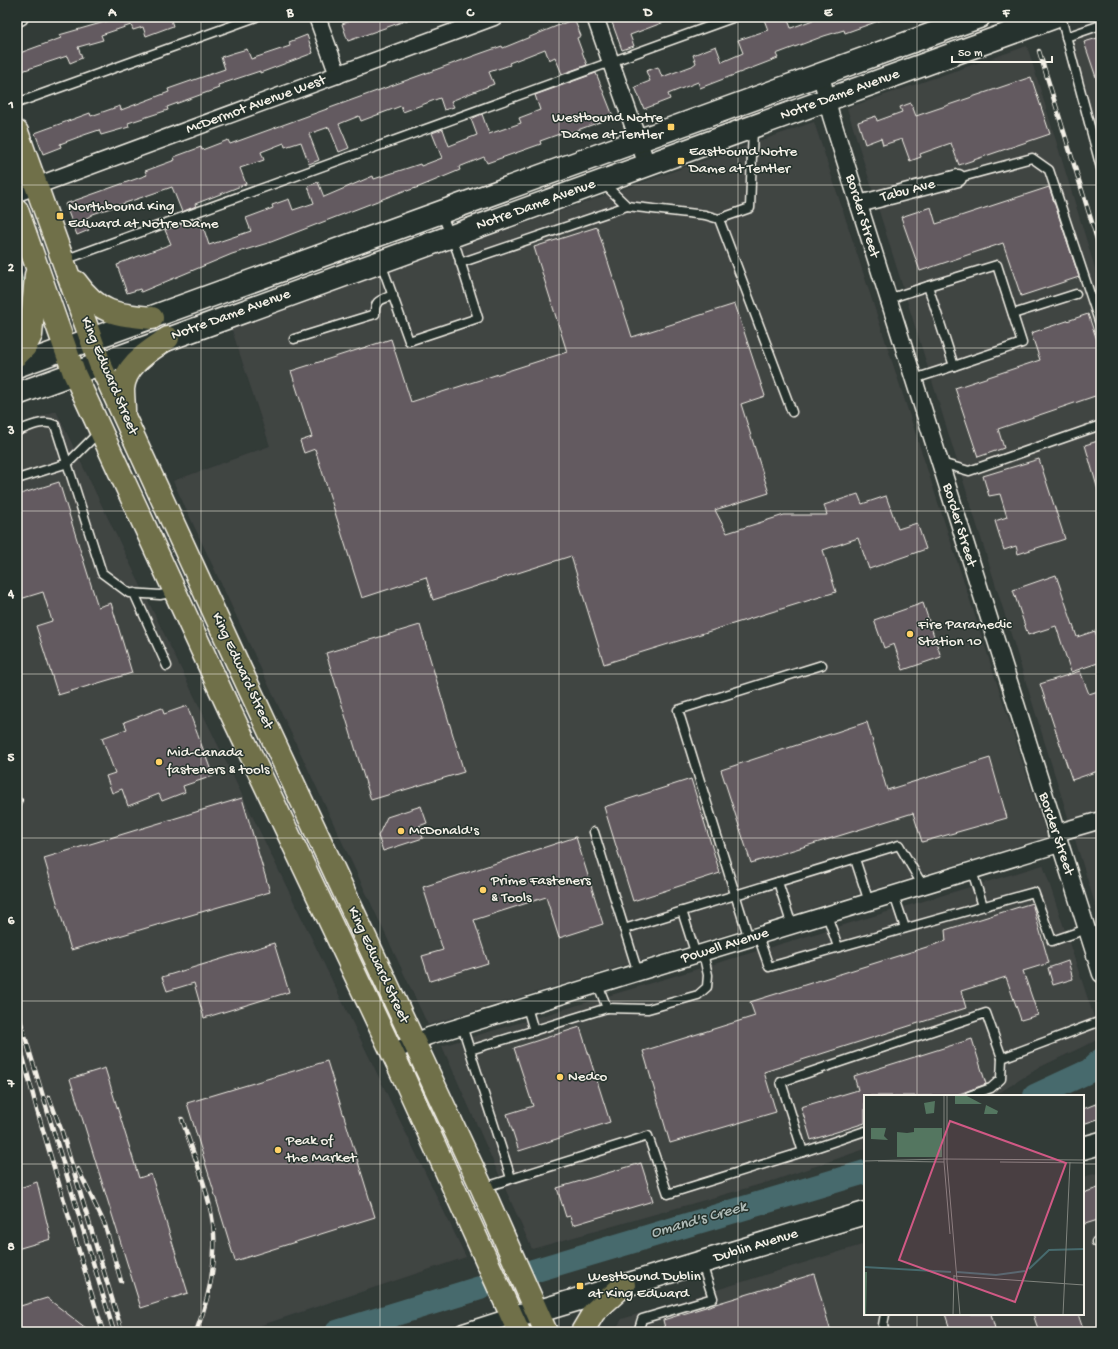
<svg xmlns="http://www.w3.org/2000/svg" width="1118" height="1349" font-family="'Gochi Hand',sans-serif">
<rect width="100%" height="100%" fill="#323b37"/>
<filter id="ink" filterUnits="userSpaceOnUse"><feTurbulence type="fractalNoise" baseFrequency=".025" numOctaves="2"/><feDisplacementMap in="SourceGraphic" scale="8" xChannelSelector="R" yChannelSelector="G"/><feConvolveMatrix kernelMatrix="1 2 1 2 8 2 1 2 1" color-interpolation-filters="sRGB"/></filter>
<g filter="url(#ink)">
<g fill="#414443">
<polygon points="1101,20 1101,159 1062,33"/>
<polygon points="1027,46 1101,288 1101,923 847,108"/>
<polygon points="814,122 1047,837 428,1025 173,481 270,446 231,327"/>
<polygon points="56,411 466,1257 241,1332 17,1332 17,425"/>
<polygon points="1043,865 1101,1038 1040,1067 994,1096 865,1096 865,1149 775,1180 532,1249 442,1046"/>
<polygon points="1101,1172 1101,1332 614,1332 622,1319 865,1244 865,1314 1083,1314 1083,1177"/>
</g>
<polygon fill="#547660" stroke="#a4b4a4" points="17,264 40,326 17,347"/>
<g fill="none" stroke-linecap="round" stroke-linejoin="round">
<g stroke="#476a6d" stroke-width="24">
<polyline points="1035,1096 1089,1071 1101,1060"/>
<polyline points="533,1271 865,1172"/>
<polyline points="337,1332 480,1288"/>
</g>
</g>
<g fill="#635a60" stroke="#f4f1e8">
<polygon points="114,17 170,17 173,26 146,36 143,27 133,30 131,25 101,35 103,40 78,47 82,58 70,63 67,56 22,71 17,54 61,38 59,35 115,19"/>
<polygon points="361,17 412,17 413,18 348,41 342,24"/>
<polygon points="610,17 674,17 675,18 630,35 634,46 622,50"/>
<polygon points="763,17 787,17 791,28 821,17 884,17 884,19 845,33 844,30 824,36 776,54 778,58 700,88 698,82 668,94 670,99 644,109 635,87 650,81 646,71 658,67 662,77 692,66 696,63 693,55 716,46 722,62 743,53 738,40 768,30"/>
<polygon points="574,19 581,36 577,38 587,65 562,74 555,57 549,60 545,49 509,63 510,65 489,72 494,84 451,101 454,107 444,110 440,98 403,112 401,106 361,121 359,116 339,124 349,148 339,152 329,127 309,134 319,160 309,164 301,142 285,147 284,143 261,152 264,160 240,168 246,184 195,204 196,206 182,212 172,187 93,214 85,219 89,230 77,235 65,204 147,175 145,171 175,160 174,157 201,147 202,150 228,140 230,144 482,53 502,46 503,48"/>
<polygon points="307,35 313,53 260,73 260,71 218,85 219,88 167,107 168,110 128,123 129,127 101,135 99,130 84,135 60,144 61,147 43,154 35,133 90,113 91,116 120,106 121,110 169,92 168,89 225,69 221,57 233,53 247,49 251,59 290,46 289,42"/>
<polygon points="1101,37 1101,86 1099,86 1084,42"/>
<polygon points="596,73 613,116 611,118 572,132 565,133 565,132 540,141 541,144 487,163 484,157 459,167 460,170 419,187 407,191 406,190 271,242 232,254 141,292 140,289 127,293 117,265 120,264 120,263 171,244 165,230 200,217 209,245 251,231 246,218 273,208 272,205 289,199 293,210 314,203 308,186 318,182 324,197 373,176 374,179 420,164 421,166 442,158 432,133 443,129 449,146 477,135 471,119 482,114 489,134 521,123 519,118 540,110 535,95"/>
<polygon points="1031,77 1050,134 959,165 951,143 920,154 921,157 910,161 902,139 883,145 881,138 865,144 858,122 876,116 877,121 902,112 900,107 911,103 916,116"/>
<polygon points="1049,187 1079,277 1021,296 1003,243 920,271 901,217 931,207 936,224"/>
<polygon points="597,227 632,337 735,304 765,396 741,404 769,493 715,510 727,533 784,515 827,515 824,505 858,494 862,504 886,496 898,529 917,523 926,549 869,569 858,538 823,550 836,592 604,664 571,556 433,600 426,577 362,598 315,449 304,453 300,441 312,437 291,371 391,339 411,402 567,352 534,247"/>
<polygon points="1088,314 1101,352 1101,394 998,429 1004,448 978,457 955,388 1040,360 1031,333"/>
<polygon points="1101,440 1101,489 1098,490 1085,445"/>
<polygon points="1039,459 1065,539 1018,554 1016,546 1004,550 995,521 1007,517 1000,494 989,496 983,476"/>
<polygon points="59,482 98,607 111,603 132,673 58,695 36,626 52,621 43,592 17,600 17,495"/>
<polygon points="1056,575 1077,637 1095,631 1101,650 1101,662 1071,672 1056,626 1028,635 1013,590"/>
<polygon points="923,603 941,657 903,670 894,644 884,648 874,620"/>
<polygon points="420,625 464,772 371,800 326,653"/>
<polygon points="1080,671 1089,694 1101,690 1101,770 1072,780 1040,684"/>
<polygon points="187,706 213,776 183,786 185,792 162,801 159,794 128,806 122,789 112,793 106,776 115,773 102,738 127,729 124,722 162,708 164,714"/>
<polygon points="867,722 887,790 990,758 1007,818 922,842 913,813 751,863 721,770"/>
<polygon points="691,779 720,873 633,901 604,807"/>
<polygon points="242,798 270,892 71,950 44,858"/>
<polygon points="421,806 427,823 419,826 423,838 383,851 378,836 387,817"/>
<polygon points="576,837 603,924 559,938 546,897 474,920 488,963 430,981 422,956 443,950 423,887"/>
<polygon points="1032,903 1049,963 1023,971 1038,1015 1021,1020 1006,977 961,991 966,1008 764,1072 776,1112 670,1143 643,1051 755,1016 750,1002 946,941 945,930"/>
<polygon points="274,943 289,992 204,1018 194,983 167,991 162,977"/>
<polygon points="1068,961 1073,979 1053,985 1048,968"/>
<polygon points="580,1027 610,1122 519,1151 507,1114 533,1106 514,1048"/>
<polygon points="972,1039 986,1084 954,1096 865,1096 865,1123 811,1140 801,1107 858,1090 854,1076"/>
<polygon points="327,1061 375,1217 235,1261 187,1103"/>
<polygon points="105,1068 139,1178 151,1174 188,1293 141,1308 70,1079"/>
<polygon points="1098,1103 1101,1118 1083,1124 1083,1109"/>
<polygon points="641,1163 653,1201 573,1225 570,1216 566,1217 557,1188"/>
<polygon points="37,1182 51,1239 17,1249 17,1189"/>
<polygon points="1101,1187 1101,1219 1085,1224 1083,1218 1083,1193"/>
<polygon points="814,1274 831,1332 666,1332 663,1320"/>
<polygon points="47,1298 91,1332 17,1332 17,1307"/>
<polygon points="945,1314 991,1314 996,1332 951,1332"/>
<polygon points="1033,1314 1078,1314 1084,1332 1039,1332"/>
</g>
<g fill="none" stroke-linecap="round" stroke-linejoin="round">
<defs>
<g id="lane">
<polyline points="1061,17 1101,168"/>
<polyline points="1066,37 1101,25"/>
<polyline points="17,103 256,17"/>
<polyline points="958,178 1032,158 1049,170 1101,327"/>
<polyline points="627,206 705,215 719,219 792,412"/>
<polyline points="719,219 750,208 753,128"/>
<polyline points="64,260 735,17"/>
<polyline points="381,263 409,341 478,318 457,251 441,213"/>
<polyline points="460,263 627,206 603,183"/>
<polyline points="928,286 997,265 1022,343 954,366"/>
<polyline points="888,299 928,286 954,366 914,379"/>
<polyline points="1013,314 1076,294"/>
<path d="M294,339L375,314C374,300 381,300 393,295"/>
<path d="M17,431C29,427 43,419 55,425L102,573L129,593L160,595L175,592"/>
<polyline points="941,463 969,471 1101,425"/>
<polyline points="17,479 68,463 100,431"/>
<polyline points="134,593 167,666"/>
<polyline points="594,832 638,973"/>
<polyline points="855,859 869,902"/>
<polyline points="972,871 983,906"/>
<polyline points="778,882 792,926"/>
<polyline points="894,895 905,928"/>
<polyline points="682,911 696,955"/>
<polyline points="827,915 838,947"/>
<polyline points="624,929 899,845 923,886"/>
<polyline points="758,936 769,967 1034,892 1052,941 1087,929"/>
<polyline points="749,939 678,710 822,665"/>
<polyline points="527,1007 534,1031"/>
<polyline points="607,1008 648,1009 698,995 707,987 708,975 703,953"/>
<polyline points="462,1026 511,1178"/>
<polyline points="470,1050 607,1008 598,985"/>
<polyline points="969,1096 991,1088 1001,1079 1002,1058"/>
<polyline points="803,1152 865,1131"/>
<polyline points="482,1188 648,1136 668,1194 803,1152 781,1082 986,1013 1002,1058 1101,1021"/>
<polyline points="1096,1242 1101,1241"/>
<polyline points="885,1314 883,1325 885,1332"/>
<polyline points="638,1332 642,1319 713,1298 702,1264"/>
</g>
<g id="street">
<polyline points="317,17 338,75"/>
<polyline points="595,17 647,165"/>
<polyline points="17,18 20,17"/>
<polyline points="821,75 831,116 1101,974"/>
<polyline points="17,193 494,17"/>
<polyline points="859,204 958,178"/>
<polyline points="1056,833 1101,820"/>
<polyline points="392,1052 429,1036 1059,844"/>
<polyline points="463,1332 513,1316"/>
</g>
<g id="secondary">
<polyline points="17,366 979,17"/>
<polyline points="17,394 1055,17"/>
<polyline points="1083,1148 1101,1143"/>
<polyline points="513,1316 536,1312 865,1213"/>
</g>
<g id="primary">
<polyline points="17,132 100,364 236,660 482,1188 546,1332"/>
<polyline points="17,210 74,373 231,713 399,1067 519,1332"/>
<path d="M76,282C98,313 116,315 152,318"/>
<polyline points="17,355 25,347 31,335 36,275"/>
<path d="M124,411C124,404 123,396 123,389C125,364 150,351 168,338"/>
<polyline points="582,1332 594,1312 624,1285"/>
</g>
</defs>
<use href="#lane" stroke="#f4f1e8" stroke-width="11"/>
<use href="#street" stroke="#f4f1e8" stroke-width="19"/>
<use href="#secondary" stroke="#f4f1e8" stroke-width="25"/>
<use href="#primary" stroke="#f4f1e8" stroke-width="25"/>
<use href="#lane" stroke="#26332d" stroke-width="8"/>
<use href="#street" stroke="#26332d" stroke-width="16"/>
<use href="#secondary" stroke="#26332d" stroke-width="22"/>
<use href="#primary" stroke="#70704a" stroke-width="22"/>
<defs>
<g id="rail">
<polyline points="1039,51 1101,252"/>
<polyline points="17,810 21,800"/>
<polyline points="17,1010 114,1332"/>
<polyline points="19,1030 22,1053 37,1110 103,1332"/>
<polyline points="49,1097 62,1132 122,1332"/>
<path d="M182,1119C193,1154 212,1198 214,1234C216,1268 208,1301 196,1332"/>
<polyline points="78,1169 105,1225 121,1281"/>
</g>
</defs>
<use href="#rail" stroke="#f4f1e8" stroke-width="4.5"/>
<use href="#rail" stroke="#26332d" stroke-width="3" stroke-dasharray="9" stroke-linecap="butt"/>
</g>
</g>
<path fill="none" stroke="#f4f1e8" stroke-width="1" stroke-opacity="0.55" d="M201,17V1332M380,17V1332M559,17V1332M738,17V1332M917,17V1096M17,185H1101M17,348H1101M17,511H1101M17,674H1101M17,838H1101M17,1001H1101M17,1164H865M1083,1164H1101M917,1314V1332"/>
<g fill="#ffd166" stroke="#26332d" stroke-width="1.5">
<rect x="667" y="123" width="8" height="8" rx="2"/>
<rect x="677" y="157" width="8" height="8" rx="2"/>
<rect x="56" y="212" width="8" height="8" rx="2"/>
<circle cx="910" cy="634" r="4"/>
<circle cx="159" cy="762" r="4"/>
<circle cx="401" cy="831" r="4"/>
<circle cx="483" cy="890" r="4"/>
<circle cx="560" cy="1077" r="4"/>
<circle cx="278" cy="1150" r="4"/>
<rect x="576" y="1282" width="8" height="8" rx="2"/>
</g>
<g text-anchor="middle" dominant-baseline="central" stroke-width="3" stroke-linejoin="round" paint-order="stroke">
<g font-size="15" fill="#f4f1e8" stroke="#26332d">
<text transform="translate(840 95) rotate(-20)">Notre Dame Avenue</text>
<text transform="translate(256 105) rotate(-20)">McDermot Avenue West</text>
<text transform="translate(908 191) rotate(-15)">Tabu Ave</text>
<text transform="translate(536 205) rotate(-20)">Notre Dame Avenue</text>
<text transform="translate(862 216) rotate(73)">Border Street</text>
<text transform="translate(231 315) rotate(-20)">Notre Dame Avenue</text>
<text transform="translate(109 376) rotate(67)">King Edward Street</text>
<text transform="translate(959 525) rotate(73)">Border Street</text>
<text transform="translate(242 671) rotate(65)">King Edward Street</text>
<text transform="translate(1056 834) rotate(72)">Border Street</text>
<text transform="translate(725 946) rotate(-17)">Powell Avenue</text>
<text transform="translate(378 965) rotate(65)">King Edward Street</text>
<text transform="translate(756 1246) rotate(-17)">Dublin Avenue</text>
</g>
<g font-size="15" fill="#f4f1e8" stroke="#26332d" text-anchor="start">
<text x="663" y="118" text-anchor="end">Westbound Notre<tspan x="663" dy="17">Dame at Tentler</tspan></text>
<text x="689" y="152">Eastbound Notre<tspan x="689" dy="17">Dame at Tentler</tspan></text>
<text x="68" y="207">Northbound King<tspan x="68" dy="17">Edward at Notre Dame</tspan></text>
<text x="918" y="625">Fire Paramedic<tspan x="918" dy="17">Station 10</tspan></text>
<text x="167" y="753">Mid-Canada<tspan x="167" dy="17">fasteners &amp; tools</tspan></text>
<text x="409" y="831">McDonald's</text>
<text x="491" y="881">Prime Fasteners<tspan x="491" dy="17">&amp; Tools</tspan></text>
<text x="568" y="1077">Nedco</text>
<text x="286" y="1141">Peak of<tspan x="286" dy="17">the Market</tspan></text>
<text x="588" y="1277">Westbound Dublin<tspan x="588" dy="17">at King Edward</tspan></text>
</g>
<g font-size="16" font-style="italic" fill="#afbbb7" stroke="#26332d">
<text transform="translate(699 1221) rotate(-16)">Omand's Creek</text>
</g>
</g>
<g transform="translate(864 1095)">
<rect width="220" height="220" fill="#323b37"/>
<path d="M91,0H101L118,9H91ZM71,6L70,18L62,19L60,8ZM122,10L134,16L133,19H120ZM7,33H22L20,41L24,45L7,44ZM50,33H78V62H33V37L43,38L50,37ZM0,177H3L2,220H0Z" fill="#547660"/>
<path fill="none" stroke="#476a6d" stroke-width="2" d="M0,172L87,177M165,174L185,155L220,154M93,177L132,180L161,176"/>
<path fill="none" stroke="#80847e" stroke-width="1" d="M80,0V67L86,139M83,0V67L96,220M80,64L220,65M0,66L80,64M14,66L80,67M136,67L220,68M90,181L220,190M89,220L90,180M199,220L206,67"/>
<path fill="#d15985" fill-opacity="0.15" stroke="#d15985" stroke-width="2" d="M86,26L202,68L151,207L35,165Z"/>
<rect width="220" height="220" fill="none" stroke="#f4f1e8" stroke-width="2"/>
</g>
<rect width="1118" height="1349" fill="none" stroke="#26332d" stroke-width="44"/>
<path d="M952 56v6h100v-6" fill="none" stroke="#f4f1e8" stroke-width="2"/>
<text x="958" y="56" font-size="12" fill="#f4f1e8" stroke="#26332d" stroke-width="3" paint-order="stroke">50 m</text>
<rect x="22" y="22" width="1074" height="1305" fill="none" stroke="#f4f1e8" stroke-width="1.5"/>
<g font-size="13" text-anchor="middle" font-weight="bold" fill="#f4f1e8">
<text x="112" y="16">A</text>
<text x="290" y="16">B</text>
<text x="470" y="16">C</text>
<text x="648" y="16">D</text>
<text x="828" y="16">E</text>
<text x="1006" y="16">F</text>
<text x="11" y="108">1</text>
<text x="11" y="271">2</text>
<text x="11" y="434">3</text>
<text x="11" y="597">4</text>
<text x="11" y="761">5</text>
<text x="11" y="924">6</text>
<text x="11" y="1087">7</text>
<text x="11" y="1250">8</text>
</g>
</svg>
